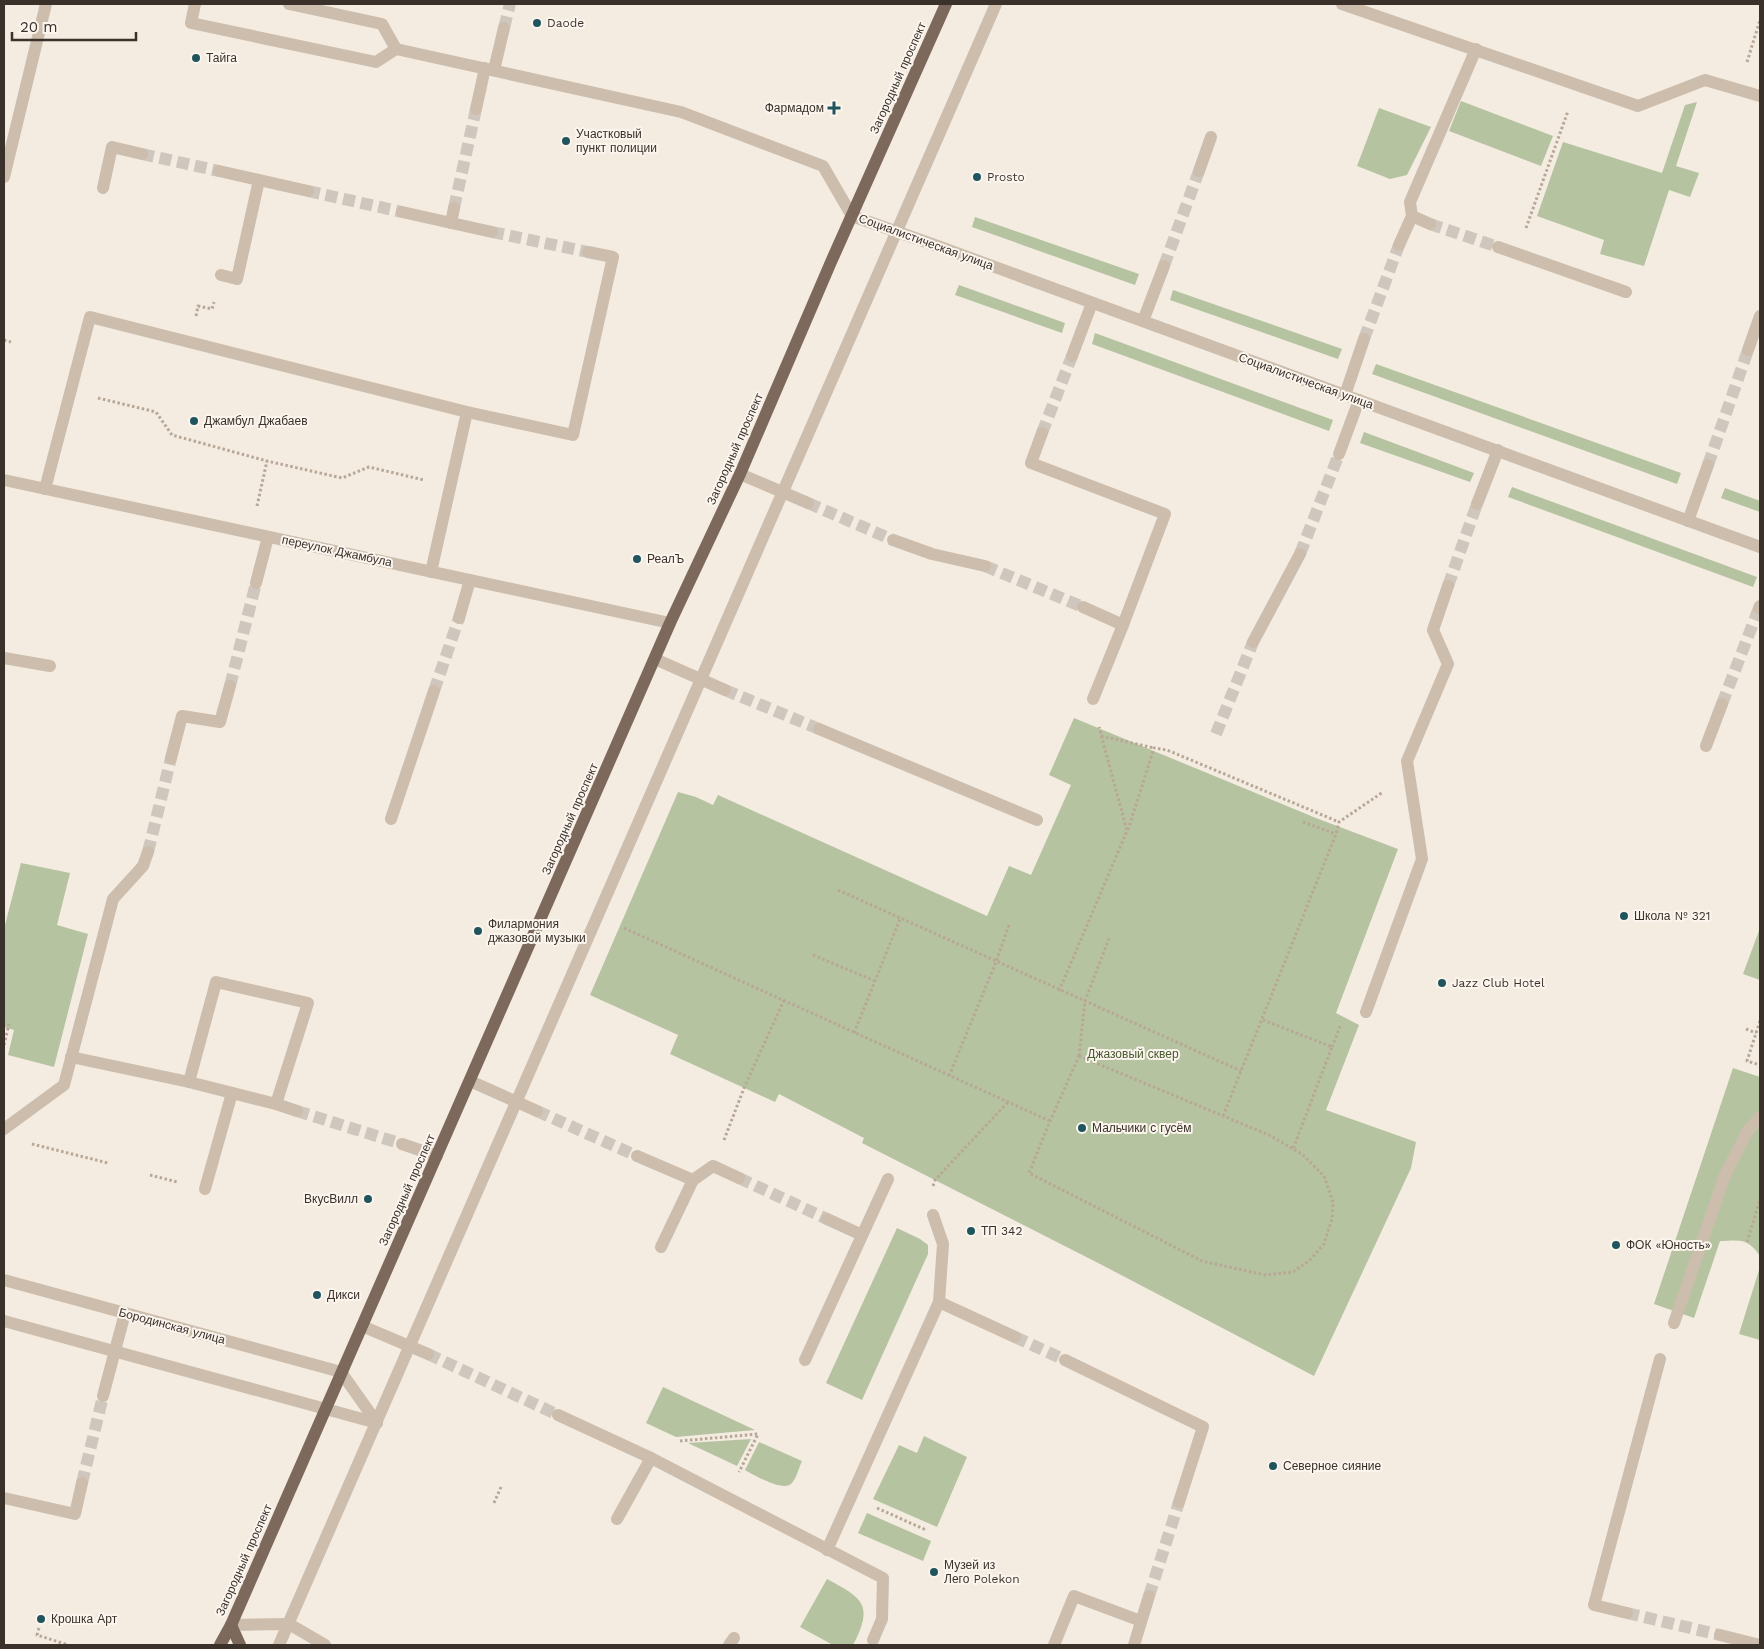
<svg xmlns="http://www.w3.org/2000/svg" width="1764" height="1649" font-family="'Work Sans',sans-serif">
<rect width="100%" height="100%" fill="#f4ece1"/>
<g fill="#b5c3a0">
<polygon points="1461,101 1553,136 1541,166 1449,131"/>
<polygon points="1697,102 1676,166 1699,173 1690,197 1669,190 1644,266 1600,254 1604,240 1537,216 1563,142 1662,173 1685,105"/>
<polygon points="1379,108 1431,127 1407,175 1390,179 1357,166"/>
<polygon points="975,217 1139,274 1135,285 972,227"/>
<polygon points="959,285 1065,323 1062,333 955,295"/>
<polygon points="1173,290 1342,349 1338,359 1170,300"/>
<polygon points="1095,333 1333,420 1329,431 1092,344"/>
<polygon points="1376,364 1681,473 1677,484 1372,374"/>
<polygon points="1364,432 1474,473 1470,482 1360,443"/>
<polygon points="1512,487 1757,577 1753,587 1508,497"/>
<polygon points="1725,488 1760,501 1760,512 1721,498"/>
<polygon points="1074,718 1316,818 1398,849 1336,1013 1359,1025 1326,1110 1416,1142 1411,1168 1314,1376 1102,1265 862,1143 864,1138 779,1094 775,1102 670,1054 678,1035 590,995 678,792 696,797 713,805 718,795 987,916 1009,866 1031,875 1071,785 1049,775"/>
<polygon points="21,863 70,873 57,925 88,934 54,1067 8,1055 14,1030 4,1027 4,929"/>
<polygon points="1760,928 1760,980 1743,974"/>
<path d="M1733,1068L1760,1077V1256C1748,1238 1741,1240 1720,1241L1694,1318L1654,1304Z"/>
<polygon points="897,1228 920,1239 928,1245 928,1254 862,1400 826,1383"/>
<polygon points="1760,1267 1760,1340 1739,1334"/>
<polygon points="663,1387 755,1430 676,1437 646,1423"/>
<polygon points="924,1436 967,1457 937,1527 873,1499 899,1445 917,1453"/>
<polygon points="751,1439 737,1466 688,1443"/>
<path d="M759,1442L802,1461C799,1467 797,1477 792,1483C784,1493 754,1475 745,1470Z"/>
<polygon points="867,1513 931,1541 923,1561 858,1533"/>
<path d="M827,1579C863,1598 874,1605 853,1645H833L800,1627Z"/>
</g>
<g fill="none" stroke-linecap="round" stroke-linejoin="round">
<g stroke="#cfc7bd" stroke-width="12" stroke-dasharray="12 6" stroke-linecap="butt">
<polyline points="504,28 510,4"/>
<polyline points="142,154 219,171"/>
<polyline points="308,191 402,212"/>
<polyline points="454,208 476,109"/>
<polyline points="1430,224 1498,247"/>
<polyline points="492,232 588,252"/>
<polyline points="1164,266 1199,171"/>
<polyline points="1364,339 1399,245"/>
<polyline points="1042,433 1072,356"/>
<polyline points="1708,465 1748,350"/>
<polyline points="808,503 893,540"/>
<polyline points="1300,554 1339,454"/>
<polyline points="985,566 1083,607"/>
<polyline points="1448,586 1477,504"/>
<polyline points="230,686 256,583"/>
<polyline points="725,690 819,729"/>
<polyline points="434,691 459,618"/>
<polyline points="1722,704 1759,608"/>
<polyline points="1216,734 1253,642"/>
<polyline points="148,852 171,758"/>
<polyline points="297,1111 402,1144"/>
<polyline points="537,1111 637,1156"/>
<polyline points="739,1178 827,1219"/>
<polyline points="1015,1337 1065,1360"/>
<polyline points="428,1354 558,1415"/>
<polyline points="82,1483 103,1396"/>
<polyline points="1149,1596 1179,1502"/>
<polyline points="1627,1613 1720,1635"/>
</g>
<g stroke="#b8a796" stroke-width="3" stroke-dasharray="2.5 2.5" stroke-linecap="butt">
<polyline points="1747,62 1760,20"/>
<polyline points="1526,228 1568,111"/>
<polyline points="196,316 198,306 212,309 214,302"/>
<polyline points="4,340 11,342"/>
<polyline points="98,398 156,412 172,435 267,461 342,478 369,467 424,480"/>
<polyline points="257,506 267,461"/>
<polyline points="1101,736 1154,748"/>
<polyline points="1303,822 1336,834"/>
<polyline points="1128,830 1154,748 1167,750 1339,822"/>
<polyline points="838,890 1241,1071"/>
<polyline points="624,928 1050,1121"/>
<polyline points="813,955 875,981"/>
<polyline points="1059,991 1127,831 1099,727"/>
<polyline points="1263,1020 1332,1047 1293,1149"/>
<polyline points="1760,1021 1747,1061 1760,1065"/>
<polyline points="1746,1029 1756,1033"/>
<polyline points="854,1033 900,919"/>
<polyline points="4,1045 9,1024"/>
<polyline points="1332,1047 1341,1024"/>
<polygon points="1079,1056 1269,1135 1302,1154 1324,1176 1333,1202 1332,1219 1324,1244 1310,1260 1293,1272 1265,1275 1202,1261 1029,1173 1050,1121"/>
<polyline points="1079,1056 1085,1001 1110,936"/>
<polyline points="949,1076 996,962 1009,925"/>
<polyline points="1223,1116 1336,834 1339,822 1383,792"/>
<polyline points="724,1140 744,1088 784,1000"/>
<polyline points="32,1144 108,1163"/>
<polyline points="150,1175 177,1182"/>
<polyline points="933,1186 935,1180 1008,1102"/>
<polyline points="1747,1242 1760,1200"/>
<polyline points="680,1441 758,1434 739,1472"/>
<polyline points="494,1503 501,1487"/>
<polyline points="877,1508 926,1530"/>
<polyline points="39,1628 37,1635 65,1644 65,1645"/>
</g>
<g stroke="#ccbdac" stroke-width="12">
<polyline points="195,4 191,23 376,62 396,49 681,112 823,166 852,216 932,244 1760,547"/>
<polyline points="289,4 382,24 396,49"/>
<polyline points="1342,4 1638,106 1705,80 1760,96"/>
<polyline points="494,70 504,28"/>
<polyline points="476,109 485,68"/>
<polyline points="219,171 308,191"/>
<polyline points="1199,171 1211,137"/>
<polyline points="4,177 46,4"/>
<polyline points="103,188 112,147 142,154"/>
<polyline points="402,212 492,232"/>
<polyline points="1412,216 1430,224"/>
<polyline points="451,223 454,208"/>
<polyline points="1399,245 1412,216 1410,202 1476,49"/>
<polyline points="1498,247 1626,292"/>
<polyline points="221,275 237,279 259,180"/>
<polyline points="1143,321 1164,266"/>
<polyline points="1748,350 1760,316"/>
<polyline points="1072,356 1092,303"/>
<polyline points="1345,395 1364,339"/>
<polyline points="1042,433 1031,463 1165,514 1123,625 1083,607"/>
<polyline points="1339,454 1359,400"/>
<polyline points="740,474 808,503"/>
<polyline points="4,480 670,623"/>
<polyline points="45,489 90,317 467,412 573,435 613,257 588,252"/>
<polyline points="1477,504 1498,450"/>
<polyline points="1688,521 1708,465"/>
<polyline points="893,540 932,554 985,566"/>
<polyline points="431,572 467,412"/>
<polyline points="256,583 268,537"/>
<polyline points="1759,608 1760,606"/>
<polyline points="459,618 470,580"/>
<polyline points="1253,642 1300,554"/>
<polyline points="4,658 50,666"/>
<polyline points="655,659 725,690"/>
<polyline points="1093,699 1123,625"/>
<polyline points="819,729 1037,820"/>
<polyline points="1706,746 1722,704"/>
<polyline points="171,758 182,716 220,722 230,686"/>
<polyline points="391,819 434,691"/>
<polyline points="1366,1012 1422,859 1407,761 1448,664 1433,630 1448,586"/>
<polyline points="71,1057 189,1082 276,1104 297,1111"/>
<polyline points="470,1081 537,1111"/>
<polyline points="189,1082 216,982 308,1003 276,1104"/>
<polyline points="4,1129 64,1085 113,899 143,866 148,852"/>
<polyline points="402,1144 437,1156"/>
<polyline points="637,1156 693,1180 713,1166 739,1178"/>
<polyline points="205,1189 232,1093"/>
<polyline points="827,1219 862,1235"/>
<polyline points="661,1247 693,1180"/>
<polyline points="4,1280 341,1372 377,1423"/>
<polyline points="939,1302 1015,1337"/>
<polyline points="4,1321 377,1423"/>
<polyline points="1674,1323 1725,1175 1747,1132 1760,1117"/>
<polyline points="362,1326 428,1354"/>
<polyline points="805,1360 888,1179"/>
<polyline points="1065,1360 1203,1427 1179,1502"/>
<polyline points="103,1396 125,1313"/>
<polyline points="558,1415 651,1458 883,1578 882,1619 873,1640"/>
<polyline points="4,1498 75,1514 82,1483"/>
<polyline points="617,1519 651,1458"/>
<polyline points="827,1550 939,1302 943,1244 933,1215"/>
<polyline points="1627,1613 1594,1605 1660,1359"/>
<polyline points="231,1625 289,1624 325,1645"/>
<polyline points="1720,1635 1760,1645"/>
<polyline points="279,1645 996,4"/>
<polyline points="729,1645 734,1638"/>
<polyline points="1054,1645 1074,1596 1141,1621"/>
<polyline points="1134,1645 1149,1596"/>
</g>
<g stroke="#7c695c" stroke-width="12">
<polyline points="231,1625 240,1645"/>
<polyline points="220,1645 231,1625 670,623 740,474 831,262 946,4"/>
</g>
</g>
<g fill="#20555d" stroke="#fbf5ee" stroke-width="2">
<circle cx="537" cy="23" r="5"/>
<circle cx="196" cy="58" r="5"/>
<path d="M831.5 100.5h5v5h5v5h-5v5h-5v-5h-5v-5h5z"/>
<circle cx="566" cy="141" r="5"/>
<circle cx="977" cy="177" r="5"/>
<circle cx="194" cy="421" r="5"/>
<circle cx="637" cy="559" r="5"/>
<circle cx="1624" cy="916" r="5"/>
<circle cx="478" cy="931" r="5"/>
<circle cx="1442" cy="983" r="5"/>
<circle cx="1082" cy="1128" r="5"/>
<circle cx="368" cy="1199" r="5"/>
<circle cx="971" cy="1231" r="5"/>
<circle cx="1616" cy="1245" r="5"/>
<circle cx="317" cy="1295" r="5"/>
<circle cx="1273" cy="1466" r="5"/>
<circle cx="934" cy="1572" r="5"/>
<circle cx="41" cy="1619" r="5"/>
</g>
<g text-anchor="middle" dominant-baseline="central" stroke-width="4" stroke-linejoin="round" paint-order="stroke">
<g font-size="12" fill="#3a312b" stroke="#fbf5ee" text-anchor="start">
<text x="547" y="23">Daode</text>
<text x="206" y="58">Тайга</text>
<text x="824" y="108" text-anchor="end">Фармадом</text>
<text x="576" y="134">Участковый<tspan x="576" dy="14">пункт полиции</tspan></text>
<text x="987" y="177">Prosto</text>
<text x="204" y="421">Джамбул Джабаев</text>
<text x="647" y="559">РеалЪ</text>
<text x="1634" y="916">Школа № 321</text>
<text x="488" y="924">Филармония<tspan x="488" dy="14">джазовой музыки</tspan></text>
<text x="1452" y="983">Jazz Club Hotel</text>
<text x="1092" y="1128">Мальчики с гусём</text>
<text x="358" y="1199" text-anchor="end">ВкусВилл</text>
<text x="981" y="1231">ТП 342</text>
<text x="1626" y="1245">ФОК «Юность»</text>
<text x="327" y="1295">Дикси</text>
<text x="1283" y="1466">Северное сияние</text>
<text x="944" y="1565">Музей из<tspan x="944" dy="14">Лего Polekon</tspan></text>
<text x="51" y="1619">Крошка Арт</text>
</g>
<g font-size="12" fill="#3a312b" stroke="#fbf5ee">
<text transform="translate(898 78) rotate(-66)">Загородный проспект</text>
<text transform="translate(926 242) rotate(20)">Социалистическая улица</text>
<text transform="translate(1306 381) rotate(20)">Социалистическая улица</text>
<text transform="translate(735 449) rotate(-66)">Загородный проспект</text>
<text transform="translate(337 551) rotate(12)">переулок Джамбула</text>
<text transform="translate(570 819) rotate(-66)">Загородный проспект</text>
<text transform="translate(407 1190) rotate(-66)">Загородный проспект</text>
<text transform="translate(172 1326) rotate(15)">Бородинская улица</text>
<text transform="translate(244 1560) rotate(-66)">Загородный проспект</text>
</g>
<g font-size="12" fill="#47592e" stroke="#fbf5ee">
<text x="1133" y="1054">Джазовый сквер</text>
</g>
</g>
<rect width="1764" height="1649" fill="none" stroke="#3a312b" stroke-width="10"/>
<path d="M12 32v8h124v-8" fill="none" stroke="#3a312b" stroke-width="2.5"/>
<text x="20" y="32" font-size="15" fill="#3a312b" stroke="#fbf5ee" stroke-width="4" paint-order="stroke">20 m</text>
</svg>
